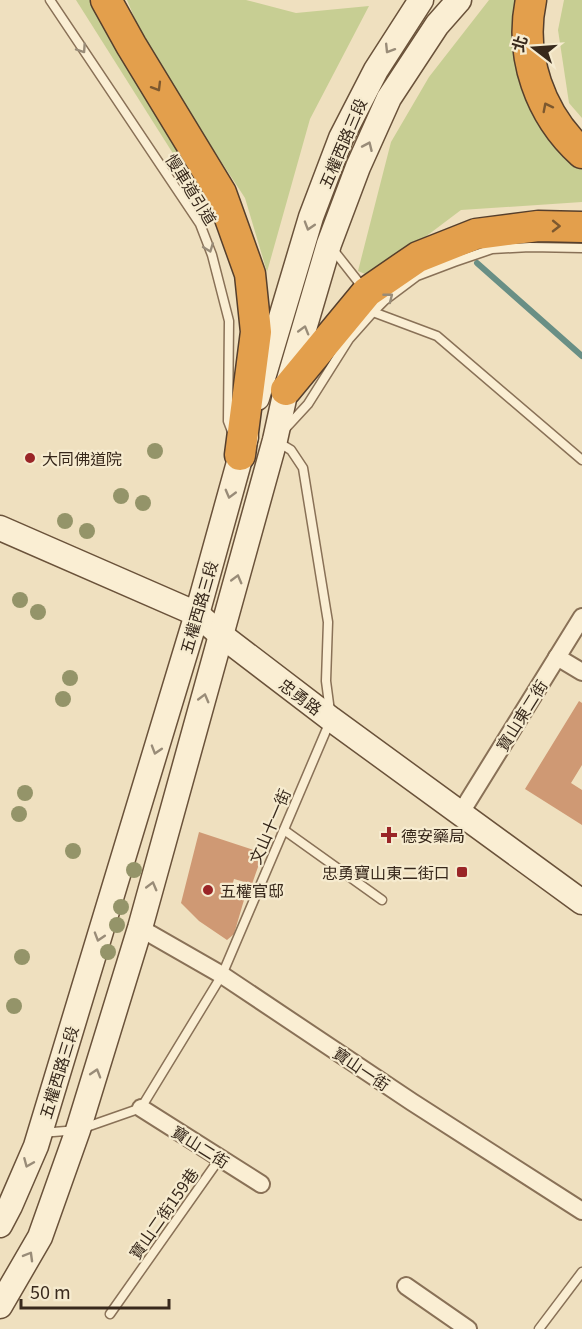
<svg xmlns="http://www.w3.org/2000/svg" width="582" height="1329" font-family="Georgia,'Noto Sans TC',serif">
<rect width="100%" height="100%" fill="#efe0bf"/>
<g fill="#c7ce93">
<polygon points="76,0 92,0 190,169 179,163"/>
<polygon points="127,0 246,0 296,13 369,6 310,119 267,272 245,198 148,50"/>
<polygon points="489,0 521,0 551,140 582,168 582,202 461,210 372,277 358,271 391,142 429,77"/>
<polygon points="564,0 582,0 582,118 569,103 558,30"/>
</g>
<g fill="none" stroke-linecap="round" stroke-linejoin="round">
<polyline stroke="#698f85" stroke-width="6" points="477,263 582,356"/>
</g>
<g fill="#cf9974">
<polygon points="579,701 582,703 582,765 571,783 582,790 582,825 525,789"/>
<polygon points="199,832 263,853 252,884 234,879 229,896 244,900 234,934 227,940 199,921 181,903"/>
</g>
<g fill="none" stroke-linecap="round" stroke-linejoin="round">
<defs>
<g id="service">
<polyline points="50,0 200,224 212,255 229,321 228,421 233,434"/>
<polyline points="331,247 364,289"/>
<polyline points="372,309 373,312 437,336 582,460"/>
<polyline points="284,430 308,404 349,339 373,312 385,300 417,276 454,262 492,249 530,247 582,248"/>
<polyline points="284,830 382,900"/>
<polyline points="41,1133 78,1130 141,1108 222,975 331,719 326,681 328,622 303,468 291,450 276,441"/>
<polyline points="110,1314 220,1158"/>
<polyline points="539,1329 582,1272"/>
</g>
<g id="minor">
<polyline points="557,657 582,672"/>
<polyline points="460,814 582,617"/>
<polyline points="140,928 222,975 412,1102 582,1211"/>
<polyline points="141,1108 261,1184"/>
<polyline points="406,1286 468,1329"/>
</g>
<g id="secondary">
<polyline points="257,398 311,217 341,138 376,70 421,0"/>
<polyline points="0,528 197,614 221,635 331,719 582,902"/>
<polyline points="0,1225 10,1206 36,1146 197,614 246,437"/>
<polyline points="0,1306 40,1237 78,1130 140,928 275,440 286,390 329,244 358,167 389,98 437,25 459,0"/>
</g>
<g id="motorway">
<polyline points="106,0 131,45 221,193 250,274 256,332 240,455"/>
<path d="M531,0C519,56 540,115 582,153"/>
<polyline points="286,390 367,292 418,257 476,234 538,226 582,227"/>
</g>
</defs>
<use href="#service" stroke="#897157" stroke-width="11"/>
<use href="#minor" stroke="#897157" stroke-width="20"/>
<use href="#secondary" stroke="#6a523a" stroke-width="27"/>
<use href="#motorway" stroke="#563f2c" stroke-width="33"/>
<use href="#service" stroke="#faeed3" stroke-width="8"/>
<use href="#minor" stroke="#faeed3" stroke-width="16"/>
<use href="#secondary" stroke="#faeed3" stroke-width="24"/>
<use href="#motorway" stroke="#e39f4c" stroke-width="30"/>
</g>
<g fill="#949469">
<circle cx="155" cy="451" r="8"/>
<circle cx="121" cy="496" r="8"/>
<circle cx="143" cy="503" r="8"/>
<circle cx="65" cy="521" r="8"/>
<circle cx="87" cy="531" r="8"/>
<circle cx="20" cy="600" r="8"/>
<circle cx="38" cy="612" r="8"/>
<circle cx="70" cy="678" r="8"/>
<circle cx="63" cy="699" r="8"/>
<circle cx="25" cy="793" r="8"/>
<circle cx="19" cy="814" r="8"/>
<circle cx="73" cy="851" r="8"/>
<circle cx="134" cy="870" r="8"/>
<circle cx="121" cy="907" r="8"/>
<circle cx="117" cy="925" r="8"/>
<circle cx="108" cy="952" r="8"/>
<circle cx="22" cy="957" r="8"/>
<circle cx="14" cy="1006" r="8"/>
</g>
<defs><path id="oneway-chevron" d="M-2-3.5L2.5 0L-2 3.5" fill="none" stroke-width="1.6" stroke-linecap="round" stroke-linejoin="round" transform="scale(1.5)"/></defs>
<g stroke="#998c78">
<use href="#oneway-chevron" transform="translate(82 49) rotate(56)"/>
<use href="#oneway-chevron" transform="translate(389 49) rotate(122)"/>
<use href="#oneway-chevron" transform="translate(368 146) rotate(-66)"/>
<use href="#oneway-chevron" transform="translate(309 226) rotate(107)"/>
<use href="#oneway-chevron" transform="translate(209 248) rotate(69)"/>
<use href="#oneway-chevron" transform="translate(389 297) rotate(-38)"/>
<use href="#oneway-chevron" transform="translate(304 330) rotate(-74)"/>
<use href="#oneway-chevron" transform="translate(230 494) rotate(105)"/>
<use href="#oneway-chevron" transform="translate(237 579) rotate(-75)"/>
<use href="#oneway-chevron" transform="translate(204 698) rotate(-75)"/>
<use href="#oneway-chevron" transform="translate(156 750) rotate(107)"/>
<use href="#oneway-chevron" transform="translate(152 886) rotate(-75)"/>
<use href="#oneway-chevron" transform="translate(99 937) rotate(107)"/>
<use href="#oneway-chevron" transform="translate(96 1073) rotate(-73)"/>
<use href="#oneway-chevron" transform="translate(28 1163) rotate(113)"/>
<use href="#oneway-chevron" transform="translate(29 1256) rotate(-60)"/>
</g>
<g stroke="#7c582f">
<use href="#oneway-chevron" transform="translate(157 87) rotate(59)"/>
<use href="#oneway-chevron" transform="translate(547 107) rotate(-117)"/>
<use href="#oneway-chevron" transform="translate(556 226) rotate(1)"/>
</g>
<g fill="#9a2527" stroke="#f6ebcf" stroke-width="2">
<circle cx="30" cy="458" r="6"/>
<path d="M386 826h6v6h6v6h-6v6h-6v-6h-6v-6h6z"/>
<rect x="456" y="866" width="12" height="12" rx="3"/>
<circle cx="208" cy="890" r="6"/>
</g>
<g text-anchor="middle" dominant-baseline="central" stroke-width="4.5" stroke-linejoin="round" paint-order="stroke">
<g font-size="16" fill="#38291c" stroke="#f6ebcf">
<text transform="translate(342 143) rotate(-67)">五權西路三段</text>
<text transform="translate(192 189) rotate(58)">慢車道引道</text>
<text transform="translate(198 607) rotate(-74)">五權西路三段</text>
<text transform="translate(301 696) rotate(37)">忠勇路</text>
<text transform="translate(521 715) rotate(-58)">寶山東二街</text>
<text transform="translate(269 826) rotate(-67)">文山十一街</text>
<text transform="translate(362 1068) rotate(34)">寶山一街</text>
<text transform="translate(58 1072) rotate(-73)">五權西路三段</text>
<text transform="translate(201 1146) rotate(32)">寶山二街</text>
<text transform="translate(163 1213) rotate(-55)">寶山二街159巷</text>
</g>
<g font-size="16" fill="#38291c" stroke="#f6ebcf" text-anchor="start">
<text x="42" y="458">大同佛道院</text>
<text x="401" y="835">德安藥局</text>
<text x="450" y="872" text-anchor="end">忠勇寶山東二街口</text>
<text x="220" y="890">五權官邸</text>
</g>
</g>
<g transform="translate(534 48) rotate(287)" stroke="#f6ebcf" stroke-width="4.5" paint-order="stroke">
<path d="M0-4.5L10 22L0 15L-10 22Z" fill="#38291c"/>
<text y="-9" font-size="16" font-weight="bold" text-anchor="middle" fill="#38291c">北</text>
</g>
<path d="M21 1299v9h148v-9" fill="none" stroke="#38291c" stroke-width="3"/>
<text x="30" y="1299" font-size="18" fill="#38291c" stroke="#f6ebcf" stroke-width="4.5" paint-order="stroke">50 m</text>
</svg>
